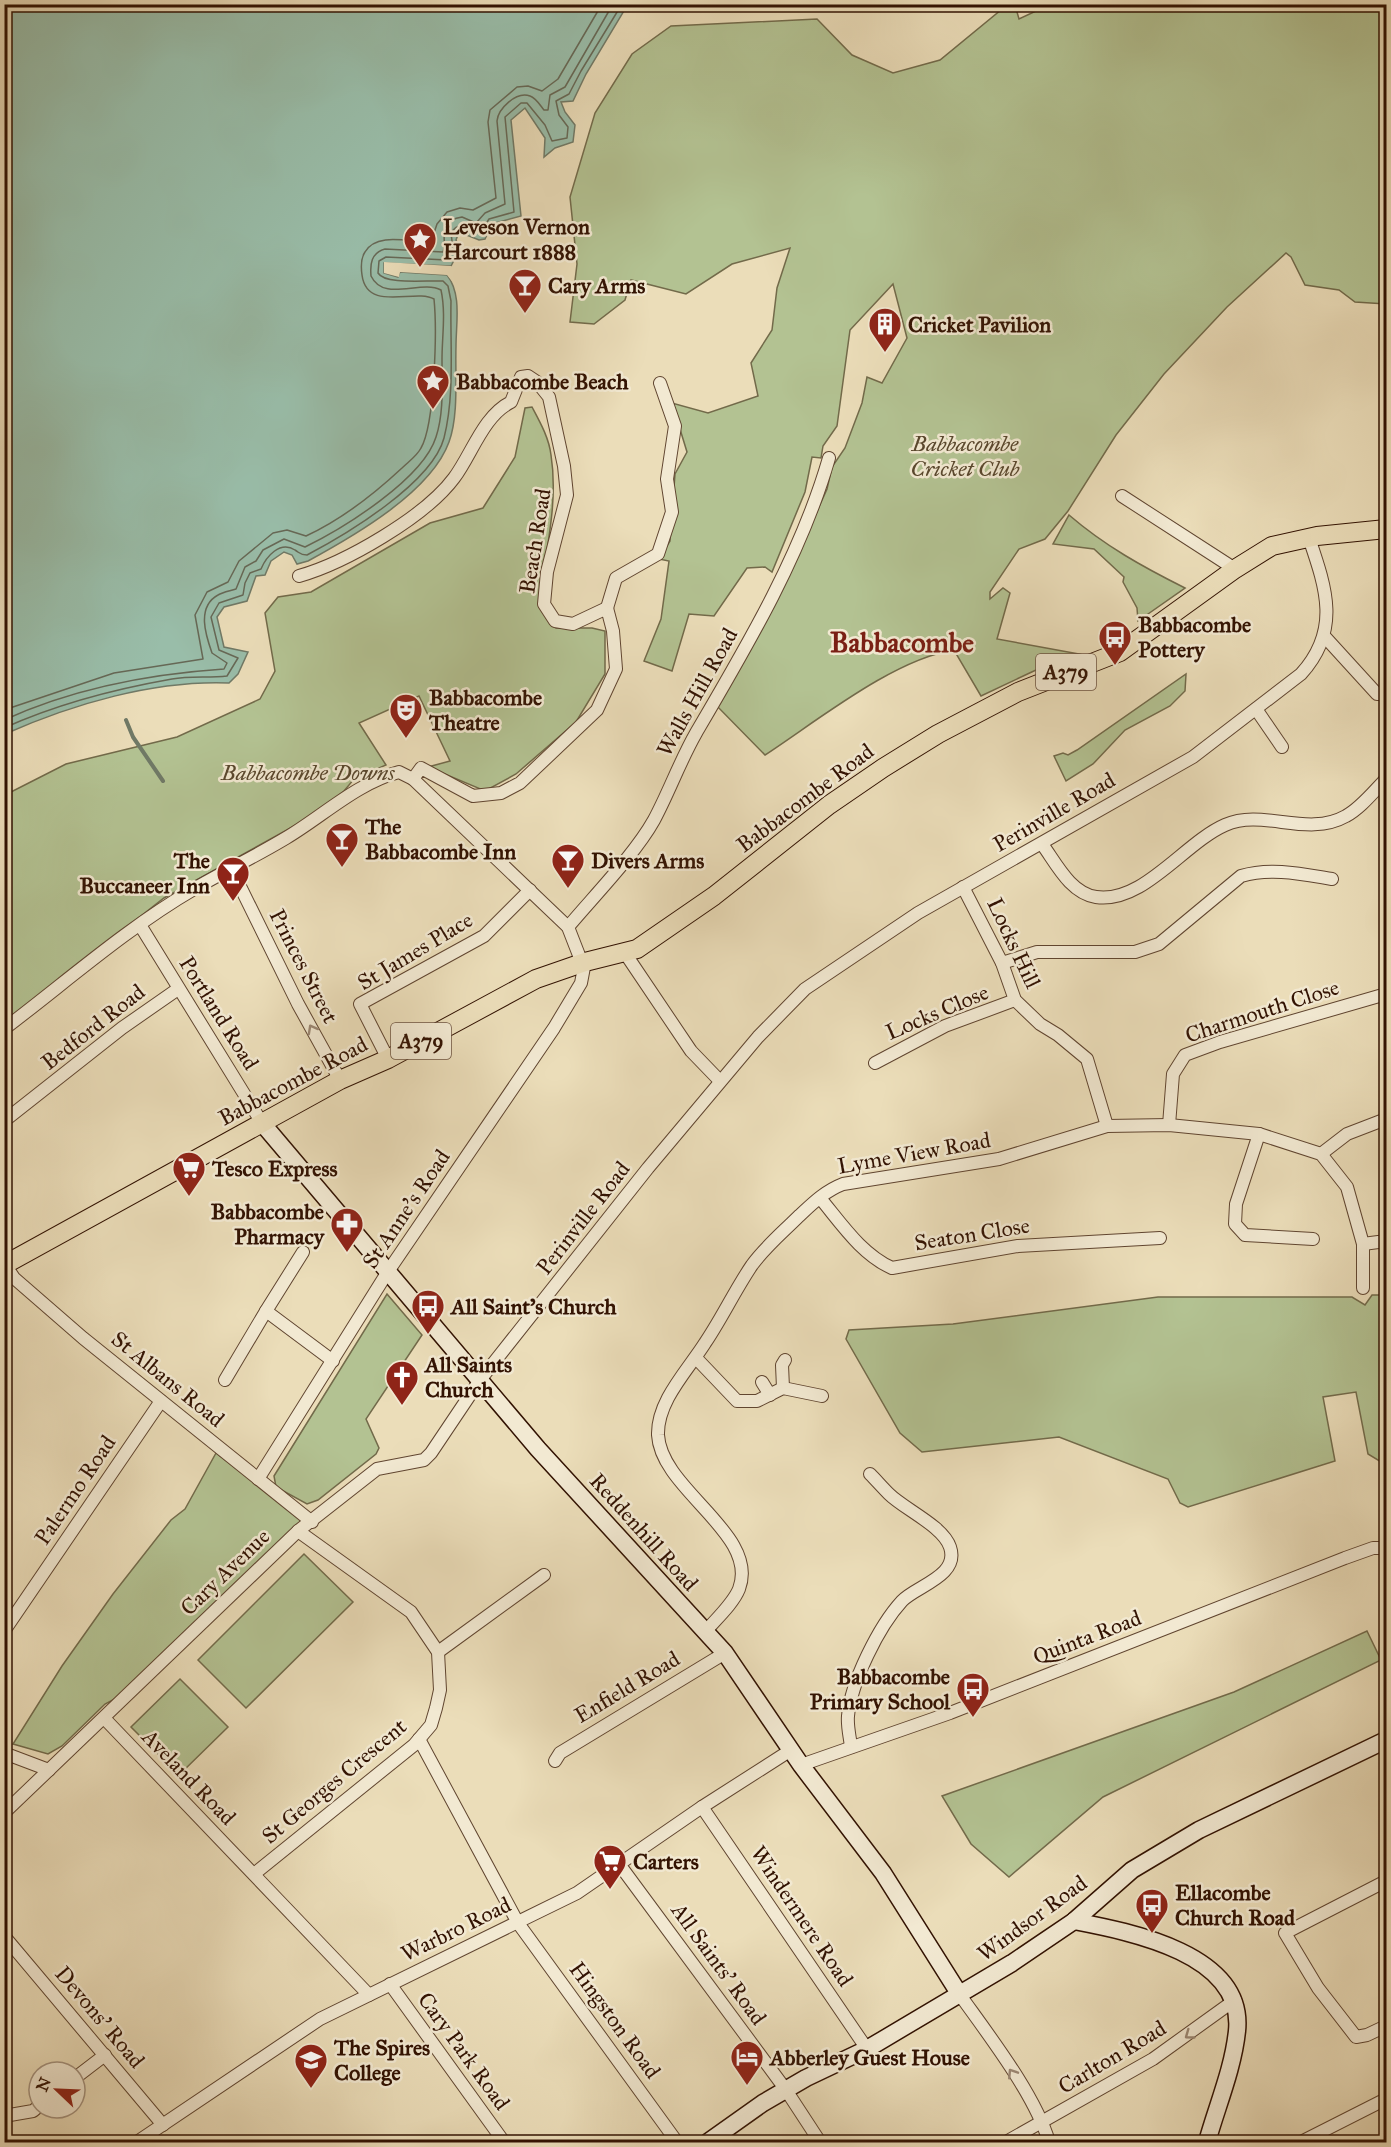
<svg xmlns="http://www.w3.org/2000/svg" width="1391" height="2147" font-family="'IM FELL Great Primer',serif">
<rect width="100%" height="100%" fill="#ebddb9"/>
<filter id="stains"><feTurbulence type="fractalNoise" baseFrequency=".00333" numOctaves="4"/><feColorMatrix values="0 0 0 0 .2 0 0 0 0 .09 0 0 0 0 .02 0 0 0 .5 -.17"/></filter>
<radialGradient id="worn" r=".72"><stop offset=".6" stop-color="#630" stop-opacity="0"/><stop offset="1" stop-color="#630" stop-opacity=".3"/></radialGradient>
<g fill="#b3c292" stroke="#726a4a" stroke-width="1.5">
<path d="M1051,4L1386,5V304L1355,302L1339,290L1305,285L1291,257L1286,253L1227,307L1164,374L1116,435L1068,511L1045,539L1019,549L990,592V599L1003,588L1010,593L997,639L1079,654L1036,670L981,696L954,650C894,659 817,721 765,755L712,701L790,572L827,489L832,467L845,448L862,403L867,377L882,383L907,338L893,284L850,330L837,426L823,446L821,458L812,457L805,492L772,572L765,567L747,568L714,616L689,614L672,671L644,661L661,619L669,561L659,559L670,541L675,474L687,452L672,403L708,413L758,396L751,363L772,330L777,288L790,248L732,264L686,294L631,280L625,300L594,324L570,322L577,264L570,197L595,113L632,54L671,26L817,19L852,55L893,73L940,60L1007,5H1015L1019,19Z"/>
<path d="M532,407C540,422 549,438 551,455C559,506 544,556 539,607L556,628H592L605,631V674L576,722L516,774L485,791L428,767L450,761L419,696L359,723L386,765L354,779L344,791L314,815L164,898L5,1023V795L66,764L177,737L260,699L275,671L265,613L278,597L311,592L430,523L483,508L515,457L525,408Z"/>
<path d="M1069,515C1105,546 1143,567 1185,588L1138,621L1137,608L1123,582L1124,577L1094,549L1053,544Z"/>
<polygon points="1186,674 1185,691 1170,706 1125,730 1093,764 1066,781 1054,756 1063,753 1068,755 1077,750"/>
<polygon points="387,1294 422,1335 366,1419 379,1448 376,1454 318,1500 307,1504 276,1487 274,1476"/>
<polygon points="1372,1295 1386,1295 1386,1465 1368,1454 1356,1392 1323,1397 1335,1461 1188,1507 1180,1503 1168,1479 1059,1437 922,1452 900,1433 846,1339 849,1330 953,1324 1158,1297 1352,1297 1365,1305"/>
<polygon points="216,1453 305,1521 126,1693 105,1704 62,1746 48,1754 13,1744 62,1666 113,1594 171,1520 185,1509"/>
<polygon points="304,1554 353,1602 246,1708 198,1660"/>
<polygon points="1367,1631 1381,1660 1103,1797 1009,1877 971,1844 942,1796 1234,1692"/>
<polygon points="180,1679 228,1727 179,1775 131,1727"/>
</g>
<path fill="#99bda9" stroke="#707966" stroke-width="1.5" d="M4,5H636L625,9L586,74L573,101L561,102L565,112L575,125L573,142L555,148L544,157L545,138L525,108L511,120L521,216L492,224L485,239L479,240L459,232L456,240L460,249L451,266L384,263V273L398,277L400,272L447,275C462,294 456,323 456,346C455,374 459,415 449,442C431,492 354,536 308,561L297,564L292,555L284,552L271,561L265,575L256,576L247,601L224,607L217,617L224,647L248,652L238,674L229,683C154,680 73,704 5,734Z"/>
<polygon fill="#ebddb9" points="384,262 451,266 454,268 387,266 387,271 396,273 400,269 448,272 456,282 458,289 447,275 400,272 399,277 384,273"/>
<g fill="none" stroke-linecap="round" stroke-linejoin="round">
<g stroke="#666856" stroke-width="1.5">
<path d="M4,710L114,673L203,659L195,615L207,592L228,582L239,561L273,533L287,530L306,536C343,519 373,495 402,468C408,462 417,456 421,448C435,424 437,329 434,299C415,288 367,313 362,275C361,268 361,258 365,252C377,231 412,243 431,242L437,224L447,212L460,208L473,210L496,198L488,122L490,110L517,87L528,86L542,91L558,79L602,4"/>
<path d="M4,720C74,688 149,674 224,669L227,663L212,653C206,636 196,607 218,595C223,592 230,591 236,589L245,567L256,561L263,550L284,539L305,547C344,528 423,479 436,437C444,413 442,384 442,359C442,337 446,313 441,290C421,279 384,303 371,276C370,264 371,253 385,249L443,252C448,239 435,221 462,217L476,223L485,213L505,204L497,121C498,109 516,91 530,96C536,98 540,105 544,110H548L550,95L565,87L613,4"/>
<path d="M4,728C57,704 115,689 172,679C190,676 209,678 227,676L238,658L219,650L211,617L219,603L243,595L245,583L250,573L261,569C266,557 280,540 295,550C300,553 300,555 307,555C347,534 432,483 444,438C455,395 450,344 451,301L448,286L443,281C427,280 385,285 378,273L379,261L386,257L447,260L453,249L451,233C460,219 468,229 480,233L489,219L514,212L505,117L521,103H527L545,125L552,141L567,138L568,127L559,115L556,101L569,94L581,71L622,4"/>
</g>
<polyline stroke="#707966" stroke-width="4" points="126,720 133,737 163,781"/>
<defs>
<g id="street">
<polyline points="1122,496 1235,569"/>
<path d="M299,576C345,563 425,517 454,478C472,454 483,416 511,402L521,377L528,376L537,382L549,397L564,466L567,495L547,572L544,604L555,621L573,624L607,608L613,631L616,669L597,710L520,783L501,793L473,796L421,768L413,779"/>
<polyline points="607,608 616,578 658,554 672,512 667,479 675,426 660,383"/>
<polyline points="1325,637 1377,694 1386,694"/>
<polyline points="1256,709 1282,747"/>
<path d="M1042,844C1056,863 1070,893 1096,897C1143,904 1184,843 1225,825C1263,808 1307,838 1346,816C1361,808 1374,791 1386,779"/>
<polyline points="232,870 298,1004 340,1080"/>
<polyline points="963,887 1002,963 1015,1000 1040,1024 1058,1035 1087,1059 1107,1126"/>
<polyline points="140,925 262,1123"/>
<path d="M568,927C594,896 635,854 654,820C669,792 680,761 696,733C747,646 801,555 829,458"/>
<polyline points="625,953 691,1051 720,1081"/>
<path d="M1002,963L1037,952H1135L1159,944L1241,876C1271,867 1302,874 1332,879"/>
<path d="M4,1029C66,982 127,928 194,889C225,871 256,856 286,838C323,816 357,783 399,772L413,779L568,927L582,963"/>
<polyline points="388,1059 360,1004 484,936 530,890"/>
<polyline points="875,1063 945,1026 1015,1000"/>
<polyline points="4,1121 122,1028 178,989"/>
<polyline points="1169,1125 1173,1074 1185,1055 1220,1042 1386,994"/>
<polyline points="1259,1134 1236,1204 1235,1224 1245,1235 1313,1239"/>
<polyline points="1321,1154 1347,1134 1386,1119"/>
<path d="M820,1198C841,1223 861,1254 892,1268L1018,1246L1160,1238"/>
<polyline points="1363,1244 1386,1241"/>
<polyline points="303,1252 266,1311 333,1361"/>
<polyline points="4,1263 14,1278 83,1338 312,1522"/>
<polyline points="696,1358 737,1401 757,1401 783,1388 822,1396"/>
<polyline points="225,1380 266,1311"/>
<polyline points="762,1382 770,1395"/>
<polyline points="783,1388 782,1365 785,1360"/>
<polyline points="258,1479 387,1273 554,1028 581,983 585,962"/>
<polyline points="4,1631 161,1401"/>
<path d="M705,1632C715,1620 733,1604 739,1589C760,1534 661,1490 658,1435C657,1401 688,1370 705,1343C722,1318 735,1290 752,1265C765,1247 783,1232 799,1216C813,1203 825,1191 843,1184L999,1159L1107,1126L1169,1125L1259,1134L1321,1154L1347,1187L1363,1244V1288"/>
<polyline points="438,1652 544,1575"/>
<polyline points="104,1718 369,1995"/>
<polyline points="419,1739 518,1923 677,2142"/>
<path d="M851,1747C850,1737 847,1726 848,1716C851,1682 879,1626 902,1601C916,1586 960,1576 950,1547C943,1526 904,1509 889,1494C882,1487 876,1480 870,1474"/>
<polyline points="4,1753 49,1770"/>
<polyline points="555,1761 560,1753 725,1653"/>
<polyline points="801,1765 950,1713 1345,1558 1373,1548 1386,1548"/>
<polyline points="702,1807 867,2049"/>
<path d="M4,1813L298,1531L377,1469L424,1460L431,1453L480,1380L648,1168L758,1037L805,989L918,913L1193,757L1301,674C1341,630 1326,588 1309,538"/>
<polyline points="619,1864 786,2090 820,2142"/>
<polyline points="254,1874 414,1745 431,1725 436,1708 440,1690 438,1652 411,1612 298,1531"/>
<polyline points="1386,1881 1285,1933 1318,1988 1356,2037 1367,2035 1386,2026"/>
<polyline points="4,1936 163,2125"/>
<polyline points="390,1984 504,2142"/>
<path d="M960,1995C990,2037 1035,2095 1049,2142"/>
<polyline points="75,2078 105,2055"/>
<polyline points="4,2116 33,2111 39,2106"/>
<polyline points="137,2142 320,2019 577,1893 702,1807 791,1750"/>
<polyline points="1006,2142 1153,2059 1235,2000"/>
<polyline points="1301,2142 1386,2099"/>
</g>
<g id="secondary">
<polyline points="262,1123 538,1449 725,1653 801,1765 883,1873 960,1995"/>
<path d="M1074,1921C1131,1932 1245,1954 1237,2031C1233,2069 1217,2106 1207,2142"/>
<polyline points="708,2142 763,2103 806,2078 867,2049 1012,1963 1074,1921 1132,1870 1199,1830 1386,1740"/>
</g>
<polyline id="primary" points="4,1265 340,1080 388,1059 536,979 585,962 637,949 714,896 829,805 883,768 938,734 1018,692 1120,652 1235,569 1272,546 1317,536 1386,529"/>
</defs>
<use href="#street" stroke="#604530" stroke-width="14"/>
<use href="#secondary" stroke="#321202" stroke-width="19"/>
<use href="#primary" stroke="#321202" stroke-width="20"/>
<use href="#street" stroke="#f2e9d2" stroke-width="12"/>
<use href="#secondary" stroke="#f2e9d2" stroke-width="16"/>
<use href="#primary" stroke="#ebddb9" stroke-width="18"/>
</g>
<defs><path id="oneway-chevron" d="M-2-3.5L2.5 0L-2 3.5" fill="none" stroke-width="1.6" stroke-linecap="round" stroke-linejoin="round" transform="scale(1.5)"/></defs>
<g stroke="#9c8874">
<use href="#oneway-chevron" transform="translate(312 1029) rotate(-119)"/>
<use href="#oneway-chevron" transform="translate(1189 2035) rotate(144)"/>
<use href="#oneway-chevron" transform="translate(1012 2073) rotate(-123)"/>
</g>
<defs>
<symbol id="sight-pin" viewBox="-11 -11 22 30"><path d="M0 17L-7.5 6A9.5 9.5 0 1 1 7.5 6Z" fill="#8f2418" stroke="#f2e9d2"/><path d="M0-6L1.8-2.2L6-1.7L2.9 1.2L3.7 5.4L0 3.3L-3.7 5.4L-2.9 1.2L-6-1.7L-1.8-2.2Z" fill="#fff"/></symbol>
<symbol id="bar-pin" viewBox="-11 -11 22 30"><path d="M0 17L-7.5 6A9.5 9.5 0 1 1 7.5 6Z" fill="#8f2418" stroke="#f2e9d2"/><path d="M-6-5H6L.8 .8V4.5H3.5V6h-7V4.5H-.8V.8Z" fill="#fff"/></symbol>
<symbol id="building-pin" viewBox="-11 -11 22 30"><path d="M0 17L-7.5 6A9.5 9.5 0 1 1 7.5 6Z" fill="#8f2418" stroke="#f2e9d2"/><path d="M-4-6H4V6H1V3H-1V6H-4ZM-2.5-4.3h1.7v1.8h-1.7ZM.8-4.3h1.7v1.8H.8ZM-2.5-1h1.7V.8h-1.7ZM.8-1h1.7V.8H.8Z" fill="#fff"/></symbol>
<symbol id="bus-pin" viewBox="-11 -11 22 30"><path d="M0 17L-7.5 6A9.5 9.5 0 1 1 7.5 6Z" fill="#8f2418" stroke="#f2e9d2"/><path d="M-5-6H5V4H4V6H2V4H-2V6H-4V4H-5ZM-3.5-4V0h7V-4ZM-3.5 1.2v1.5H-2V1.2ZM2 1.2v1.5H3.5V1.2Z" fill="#fff"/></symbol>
<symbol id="theatre-pin" viewBox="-11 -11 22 30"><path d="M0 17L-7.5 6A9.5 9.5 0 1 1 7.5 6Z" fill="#8f2418" stroke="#f2e9d2"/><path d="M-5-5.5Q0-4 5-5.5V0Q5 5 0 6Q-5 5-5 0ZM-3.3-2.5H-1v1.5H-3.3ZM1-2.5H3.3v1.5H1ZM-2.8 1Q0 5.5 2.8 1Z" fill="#fff"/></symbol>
<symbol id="supermarket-pin" viewBox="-11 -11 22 30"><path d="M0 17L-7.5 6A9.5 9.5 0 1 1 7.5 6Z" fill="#8f2418" stroke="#f2e9d2"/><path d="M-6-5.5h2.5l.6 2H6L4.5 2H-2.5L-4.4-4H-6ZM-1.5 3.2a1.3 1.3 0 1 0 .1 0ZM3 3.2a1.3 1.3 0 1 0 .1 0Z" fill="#fff"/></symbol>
<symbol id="pharmacy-pin" viewBox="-11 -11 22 30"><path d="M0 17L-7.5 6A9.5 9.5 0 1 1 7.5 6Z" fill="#8f2418" stroke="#f2e9d2"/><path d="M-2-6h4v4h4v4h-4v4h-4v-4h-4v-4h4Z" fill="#fff"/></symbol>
<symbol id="church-pin" viewBox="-11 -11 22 30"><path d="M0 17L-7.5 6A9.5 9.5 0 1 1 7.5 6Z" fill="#8f2418" stroke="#f2e9d2"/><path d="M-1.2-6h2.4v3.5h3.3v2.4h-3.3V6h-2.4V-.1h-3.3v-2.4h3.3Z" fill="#fff"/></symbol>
<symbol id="hotel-pin" viewBox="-11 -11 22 30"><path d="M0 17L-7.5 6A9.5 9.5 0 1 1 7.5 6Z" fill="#8f2418" stroke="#f2e9d2"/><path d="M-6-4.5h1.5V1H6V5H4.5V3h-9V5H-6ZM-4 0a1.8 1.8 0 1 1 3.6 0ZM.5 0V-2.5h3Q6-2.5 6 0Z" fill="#fff"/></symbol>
<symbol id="school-pin" viewBox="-11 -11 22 30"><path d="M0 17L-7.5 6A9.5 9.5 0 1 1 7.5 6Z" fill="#8f2418" stroke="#f2e9d2"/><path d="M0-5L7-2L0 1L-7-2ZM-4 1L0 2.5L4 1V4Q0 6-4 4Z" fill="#fff"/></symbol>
</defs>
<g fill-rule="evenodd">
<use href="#sight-pin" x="401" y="220" width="38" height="52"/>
<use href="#bar-pin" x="506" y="266" width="38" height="52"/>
<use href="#building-pin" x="866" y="305" width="38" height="52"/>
<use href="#sight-pin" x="414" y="362" width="38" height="52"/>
<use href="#bus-pin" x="1096" y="618" width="38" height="52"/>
<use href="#theatre-pin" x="387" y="691" width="38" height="52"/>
<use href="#bar-pin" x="323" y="820" width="38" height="52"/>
<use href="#bar-pin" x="549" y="841" width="38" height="52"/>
<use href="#bar-pin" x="214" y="854" width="38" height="52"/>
<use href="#supermarket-pin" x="170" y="1149" width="38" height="52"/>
<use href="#pharmacy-pin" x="328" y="1205" width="38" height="52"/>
<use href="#bus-pin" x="409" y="1287" width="38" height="52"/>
<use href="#church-pin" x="383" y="1358" width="38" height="52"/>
<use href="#bus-pin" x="954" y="1670" width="38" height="52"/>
<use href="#supermarket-pin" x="591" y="1842" width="38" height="52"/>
<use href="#bus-pin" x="1133" y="1886" width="38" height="52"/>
<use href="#hotel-pin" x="728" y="2038" width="38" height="52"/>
<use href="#school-pin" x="292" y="2041" width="38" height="52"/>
</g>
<g text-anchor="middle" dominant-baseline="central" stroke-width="5" stroke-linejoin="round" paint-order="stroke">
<g fill="#f2e9d2" stroke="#6c5240" stroke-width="1.5">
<rect x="1036" y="654" width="60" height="36" rx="4.5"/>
<rect x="391" y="1023" width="60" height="36" rx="4.5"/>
</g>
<g font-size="21" font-weight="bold" fill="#321202">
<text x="1066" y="672">A379</text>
<text x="421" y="1041">A379</text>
</g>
<g font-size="22" font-weight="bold" fill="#321202" stroke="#f2e9d2" text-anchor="start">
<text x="443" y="226">Leveson Vernon<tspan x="443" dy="25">Harcourt 1888</tspan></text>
<text x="548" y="285">Cary Arms</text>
<text x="908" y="324">Cricket Pavilion</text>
<text x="456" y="381">Babbacombe Beach</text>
<text x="1138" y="624">Babbacombe<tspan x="1138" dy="25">Pottery</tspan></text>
<text x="429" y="697">Babbacombe<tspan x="429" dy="25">Theatre</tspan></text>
<text x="365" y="826">The<tspan x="365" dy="25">Babbacombe Inn</tspan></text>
<text x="210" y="860" text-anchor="end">The<tspan x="210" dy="25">Buccaneer Inn</tspan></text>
<text x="591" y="860">Divers Arms</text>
<text x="212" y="1168">Tesco Express</text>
<text x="324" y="1211" text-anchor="end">Babbacombe<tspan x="324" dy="25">Pharmacy</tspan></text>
<text x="451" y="1306">All Saint's Church</text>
<text x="425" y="1364">All Saints<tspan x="425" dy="25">Church</tspan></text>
<text x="950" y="1676" text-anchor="end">Babbacombe<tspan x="950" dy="25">Primary School</tspan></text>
<text x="633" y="1861">Carters</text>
<text x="1175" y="1892">Ellacombe<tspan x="1175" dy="25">Church Road</tspan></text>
<text x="334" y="2047">The Spires<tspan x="334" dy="25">College</tspan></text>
<text x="770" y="2057">Abberley Guest House</text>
</g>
<g font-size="22" font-style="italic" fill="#59472d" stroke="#f2e9d2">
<text x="965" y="443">Babbacombe<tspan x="965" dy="25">Cricket Club</tspan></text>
<text x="308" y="772">Babbacombe Downs</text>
</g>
<g font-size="22" fill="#321202" stroke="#f2e9d2">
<text transform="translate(535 541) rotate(-81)">Beach Road</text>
<text transform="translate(697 692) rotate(-61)">Walls Hill Road</text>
<text transform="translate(805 798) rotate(-37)">Babbacombe Road</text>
<text transform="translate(1054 812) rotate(-30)">Perinville Road</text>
<text transform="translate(1014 943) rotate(65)">Locks Hill</text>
<text transform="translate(415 951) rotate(-31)">St James Place</text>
<text transform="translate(304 966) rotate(63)">Princes Street</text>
<text transform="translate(1262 1011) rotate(-18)">Charmouth Close</text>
<text transform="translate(937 1012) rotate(-23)">Locks Close</text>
<text transform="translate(219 1013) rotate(58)">Portland Road</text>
<text transform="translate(93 1027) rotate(-38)">Bedford Road</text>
<text transform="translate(293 1081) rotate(-28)">Babbacombe Road</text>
<text transform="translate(914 1153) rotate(-10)">Lyme View Road</text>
<text transform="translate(406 1209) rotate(-56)">St Anne's Road</text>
<text transform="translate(583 1218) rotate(-52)">Perinville Road</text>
<text transform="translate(972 1234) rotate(-9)">Seaton Close</text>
<text transform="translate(168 1379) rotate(39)">St Albans Road</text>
<text transform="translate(75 1490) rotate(-56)">Palermo Road</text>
<text transform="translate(644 1532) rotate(48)">Reddenhill Road</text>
<text transform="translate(225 1572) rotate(-44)">Cary Avenue</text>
<text transform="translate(1087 1637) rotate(-21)">Quinta Road</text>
<text transform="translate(627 1687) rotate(-31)">Enfield Road</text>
<text transform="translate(189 1777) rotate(46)">Aveland Road</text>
<text transform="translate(334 1781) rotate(-40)">St Georges Crescent</text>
<text transform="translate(802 1916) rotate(56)">Windermere Road</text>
<text transform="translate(1032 1918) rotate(-36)">Windsor Road</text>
<text transform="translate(456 1929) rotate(-26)">Warbro Road</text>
<text transform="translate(719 1964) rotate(54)">All Saints' Road</text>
<text transform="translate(100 2017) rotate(50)">Devons' Road</text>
<text transform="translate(615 2020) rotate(54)">Hingston Road</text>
<text transform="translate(464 2051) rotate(54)">Cary Park Road</text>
<text transform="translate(1112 2057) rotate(-31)">Carlton Road</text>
</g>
<g font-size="28" font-weight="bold" fill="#7a1f14" stroke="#f2e9d2">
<text x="902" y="642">Babbacombe</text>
</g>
</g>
<rect width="1391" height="2147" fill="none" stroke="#ebddb9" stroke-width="24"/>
<rect x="6" y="6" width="1379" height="2135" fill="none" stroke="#321202" stroke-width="3"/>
<rect x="12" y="12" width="1367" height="2123" fill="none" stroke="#321202" stroke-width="1.5"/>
<g transform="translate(57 2090) rotate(293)"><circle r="28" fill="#f2e9d2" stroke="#a5937f" stroke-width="1.5"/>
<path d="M0-4.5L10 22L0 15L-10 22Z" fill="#8f2418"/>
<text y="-9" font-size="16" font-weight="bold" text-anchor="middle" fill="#321202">N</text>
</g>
<rect width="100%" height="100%" filter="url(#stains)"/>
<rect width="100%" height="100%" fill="url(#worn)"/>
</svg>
